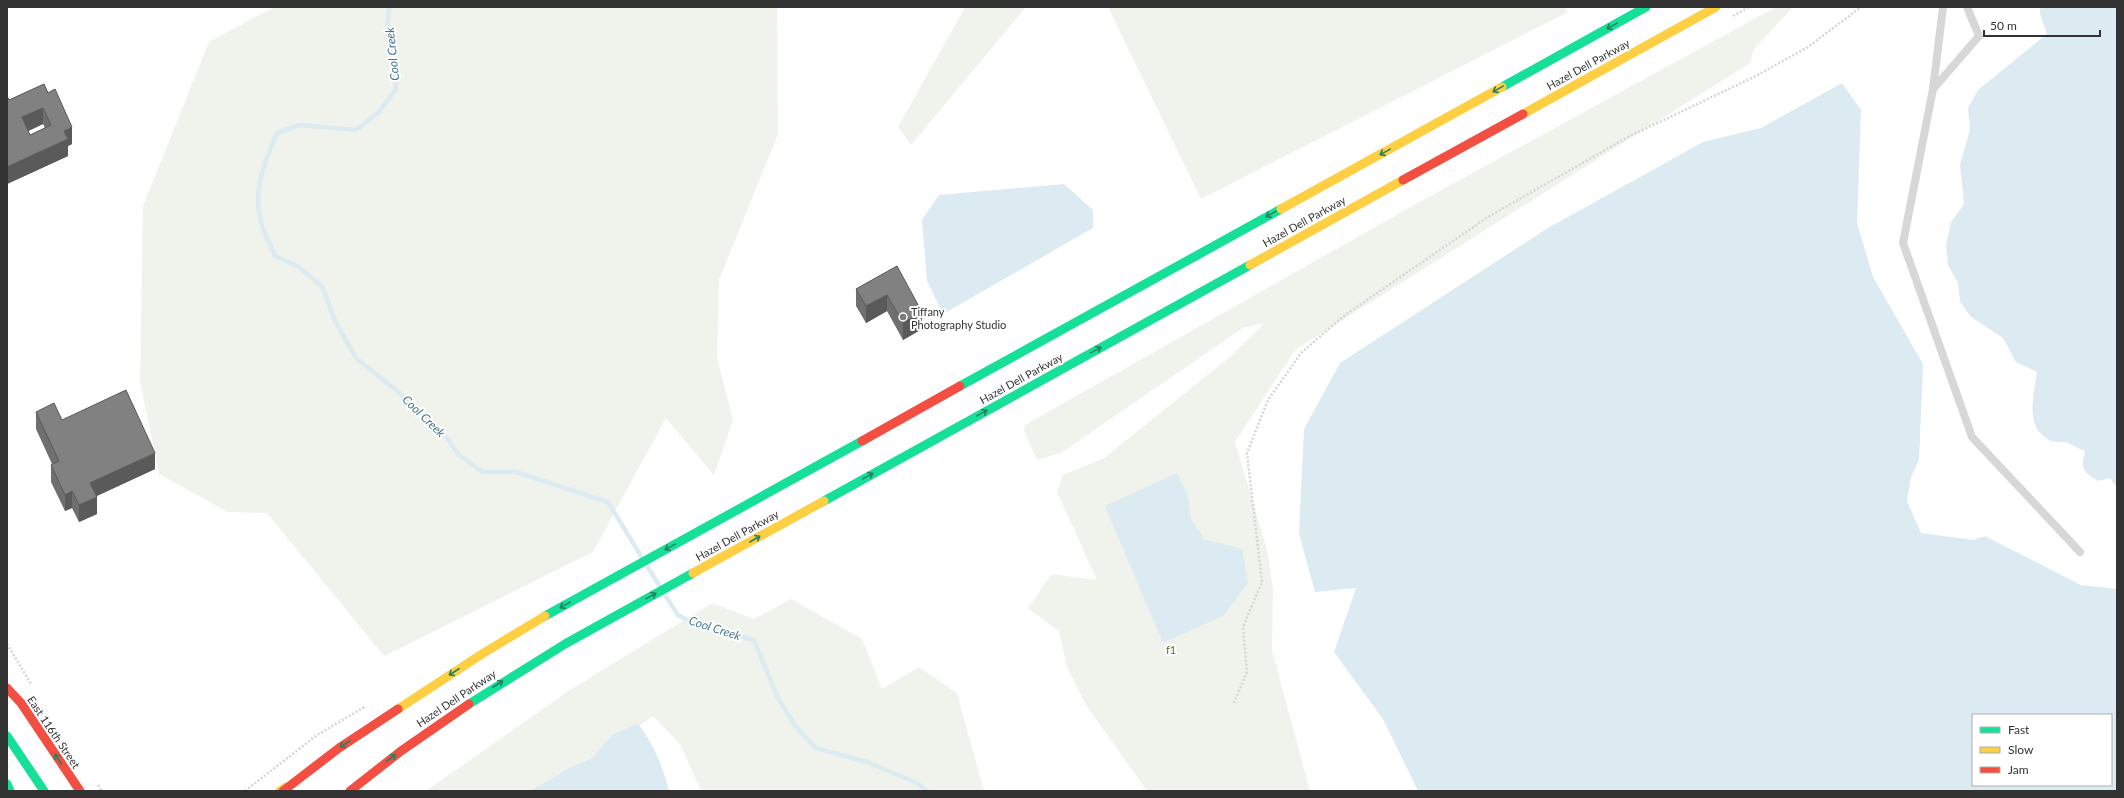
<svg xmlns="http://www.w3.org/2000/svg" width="2124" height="798" font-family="Lato,sans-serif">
<rect width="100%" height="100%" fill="#fff"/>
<g fill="#f0f3ec">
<polygon points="274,7 777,7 778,134 719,280 717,357 733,420 714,475 666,418 593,552 384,656 267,513 228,512 159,474 140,381 143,206 209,42"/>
<polygon points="965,7 1026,7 911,145 898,127"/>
<polygon points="1108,7 1565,7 1568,12 1201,199"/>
<polygon points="1776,7 1793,7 1754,49 1750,63 1295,350 1235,442 1267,550 1273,589 1272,650 1310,791 1147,791 1086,705 1067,667 1059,631 1028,608 1052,574 1097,580 1057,492 1063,475 1104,458 1231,356 1264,323 1243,328 1061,453 1037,460 1024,431 1025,425 1416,204"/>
<polygon points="791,599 862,639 882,689 919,667 957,693 983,788 987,791 701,791 680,744 653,716 639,726 637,723 612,735 592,758 571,767 530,791 426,791 570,690 712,603 754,619"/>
</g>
<g fill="#dceaf1" fill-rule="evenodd">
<path d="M2040,7H2117V487L2110,478L2098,481C2083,471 2080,470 2085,451C2079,449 2073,445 2068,443C2062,441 2055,443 2049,440C2024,427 2034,394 2037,372L2016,362L2003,338L1970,316L1960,301L1958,283L1948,265L1946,245L1951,222L1964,204L1960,165L1970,130L1968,108L1978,90L2047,34L2040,14Z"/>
<path d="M1842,83L1861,110L1857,223L1873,277L1923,364L1919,460L1911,477L1907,501L1921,533L1973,540L1985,536L2081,585L2117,589V791H1418L1383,719L1334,652L1356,588L1315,592L1299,534L1304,429L1340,363L1548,228L1703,142L1761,128ZM1973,715H2111V785H1973Z"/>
<polygon points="1064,184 1093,210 1093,228 943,314 927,281 922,220 939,195"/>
<polygon points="1177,473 1188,496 1191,519 1204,539 1242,549 1248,583 1223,616 1163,643 1105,506"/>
<path d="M637,723C653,742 663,767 669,791H530L571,767L592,758L612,735Z"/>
</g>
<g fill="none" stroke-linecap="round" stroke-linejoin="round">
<g stroke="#dceaf1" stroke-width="4.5">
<path d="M389,7L387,35L393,61L396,89L379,112L356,130L300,125L277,133C265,161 252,191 261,222C264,234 271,245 275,256L299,267L323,288L335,321L356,358L401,394L443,432L459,455L482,472H516L608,502L641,556"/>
<polyline points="647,566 659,585"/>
<polyline points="665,595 678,615 692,623 754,640 777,696 795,726 816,748 867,762 917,783 927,791"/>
</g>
<g stroke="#d5d5d5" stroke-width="2.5" stroke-dasharray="2 2" stroke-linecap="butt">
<polyline points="1733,16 1749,7"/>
<polyline points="7,644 31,684"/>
<polyline points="1234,703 1247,672 1243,627 1262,582 1247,453 1268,400 1301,353 1345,315 1488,217 1628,137 1754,77 1808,47 1861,7"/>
<polyline points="98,785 102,791"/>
<polyline points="245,791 317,735 366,706"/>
</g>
<g stroke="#d7d7d7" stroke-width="8">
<polyline points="1943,7 1933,89 1903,243 1972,437 2080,552"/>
<polyline points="1934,88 1979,36 1967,7"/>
</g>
<g stroke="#16e098" stroke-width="9">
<polyline points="1502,87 1646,7"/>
<polyline points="960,386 1281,209"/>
<polyline points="824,501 1250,265"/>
<polyline points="545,616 862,441"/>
<polyline points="469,704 565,644 693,573"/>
<polyline points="7,736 44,791"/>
<polyline points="7,784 10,791"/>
</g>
<g stroke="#ffcf43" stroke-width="9">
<polyline points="1523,114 1716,7"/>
<polyline points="1281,209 1502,87"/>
<polyline points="1250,265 1403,180"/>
<polyline points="693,573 824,501"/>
<polyline points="398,709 482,654 545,616"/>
<polyline points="280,791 286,787"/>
</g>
<g stroke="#f24e42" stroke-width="9">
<polyline points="1403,180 1523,114"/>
<polyline points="862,441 960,386"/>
<polyline points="7,688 21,703 80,791"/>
<polyline points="283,791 339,748 398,709"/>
<polyline points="350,791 401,751 469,704"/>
</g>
</g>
<g fill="#6f6f6f" fill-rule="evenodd">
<path d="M44,84L72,144L68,146V156L7,184L9,100ZM43,124L45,128L30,135L28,131Z"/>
<polygon points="897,266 922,329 903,340 887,311 866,323 856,306 856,289"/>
<polygon points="36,412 62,420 155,469 97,496 97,514 79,522 72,508 65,511 51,482 51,465 52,464 36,429"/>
</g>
<g fill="#5a5a5a">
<polygon points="43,108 43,124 22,134 22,117"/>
<polygon points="72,127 72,144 68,146 68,156 7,184 7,167 64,131"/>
<polygon points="887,295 887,311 866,323 866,306"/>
<polygon points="922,312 922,329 903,340 903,323"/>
<polygon points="155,453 155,469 90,499 90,483"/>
<polygon points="72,491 72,508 65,511 65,495"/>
<polygon points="97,497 97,514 79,522 79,505"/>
</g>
<g fill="#818181" stroke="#5a5a5a" fill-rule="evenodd">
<path d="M44,84L48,93L55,89L72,127L64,131L68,139L7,167V96L9,100ZM43,108L51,125L30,135L22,117Z"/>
<polygon points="897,266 922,312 903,323 887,295 866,306 856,289"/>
<polygon points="126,390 155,453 90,483 97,497 79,505 72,491 65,495 51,465 59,461 36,412 54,403 62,420"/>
</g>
<defs><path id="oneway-shaft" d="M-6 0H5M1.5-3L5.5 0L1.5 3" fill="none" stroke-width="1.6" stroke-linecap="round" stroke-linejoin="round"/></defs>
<g stroke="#268160">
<use href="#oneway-shaft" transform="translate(1612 26) rotate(151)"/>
<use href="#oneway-shaft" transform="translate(1498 89) rotate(151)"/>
<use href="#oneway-shaft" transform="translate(1385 152) rotate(151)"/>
<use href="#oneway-shaft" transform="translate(1271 214) rotate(151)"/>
<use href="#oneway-shaft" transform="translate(1096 350) rotate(-29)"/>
<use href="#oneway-shaft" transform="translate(982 413) rotate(-29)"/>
<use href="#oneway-shaft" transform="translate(868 476) rotate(-29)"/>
<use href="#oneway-shaft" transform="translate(755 539) rotate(-30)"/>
<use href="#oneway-shaft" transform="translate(670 547) rotate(151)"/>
<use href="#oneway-shaft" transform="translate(651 596) rotate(-29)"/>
<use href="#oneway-shaft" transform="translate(565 605) rotate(151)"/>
<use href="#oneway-shaft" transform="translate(454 672) rotate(147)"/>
<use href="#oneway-shaft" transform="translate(498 684) rotate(-33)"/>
<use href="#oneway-shaft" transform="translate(345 744) rotate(146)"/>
<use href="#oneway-shaft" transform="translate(391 758) rotate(-37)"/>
<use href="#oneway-shaft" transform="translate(58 759) rotate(-124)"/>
</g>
<circle fill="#7a7a7a" stroke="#fff" stroke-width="1.5" cx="903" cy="317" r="4"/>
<g text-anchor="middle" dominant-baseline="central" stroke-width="4" stroke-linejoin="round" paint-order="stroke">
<g font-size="11" fill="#333" stroke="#fff">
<text transform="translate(1588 64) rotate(-29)">Hazel Dell Parkway</text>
<text transform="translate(1304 221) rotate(-29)">Hazel Dell Parkway</text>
<text transform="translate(1021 378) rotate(-29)">Hazel Dell Parkway</text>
<text transform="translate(737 535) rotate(-29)">Hazel Dell Parkway</text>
<text transform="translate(456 698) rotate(-34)">Hazel Dell Parkway</text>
<text transform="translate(54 732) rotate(56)">East 116th Street</text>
</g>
<g font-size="11" fill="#333" stroke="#fff" text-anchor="start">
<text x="911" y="311">Tiffany<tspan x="911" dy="13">Photography Studio</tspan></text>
</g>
<g font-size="11" fill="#586e41" stroke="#fff">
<text x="1171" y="649">f1</text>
</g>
<g font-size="12" font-style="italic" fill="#427893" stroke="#fff">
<text transform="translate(392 54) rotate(-96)">Cool Creek</text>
<text transform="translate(424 416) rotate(44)">Cool Creek</text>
<text transform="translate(715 628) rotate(18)">Cool Creek</text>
</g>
</g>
<rect width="2124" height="798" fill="none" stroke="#333333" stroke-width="16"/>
<rect x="1972" y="714" width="140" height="72" fill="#ffffff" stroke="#adadad"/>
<rect x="1980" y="727" width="20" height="6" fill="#16e098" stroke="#adadad"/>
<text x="2008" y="734" font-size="12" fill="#333333">Fast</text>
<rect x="1980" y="747" width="20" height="6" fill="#ffcf43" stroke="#adadad"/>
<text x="2008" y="754" font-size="12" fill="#333333">Slow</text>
<rect x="1980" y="767" width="20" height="6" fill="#f24e42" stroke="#adadad"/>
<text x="2008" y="774" font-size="12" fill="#333333">Jam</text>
<path d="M1984 30v6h116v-6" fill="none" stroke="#333333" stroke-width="2"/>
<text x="1990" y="30" font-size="12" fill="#333333" stroke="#ffffff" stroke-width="3" paint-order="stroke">50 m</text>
</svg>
